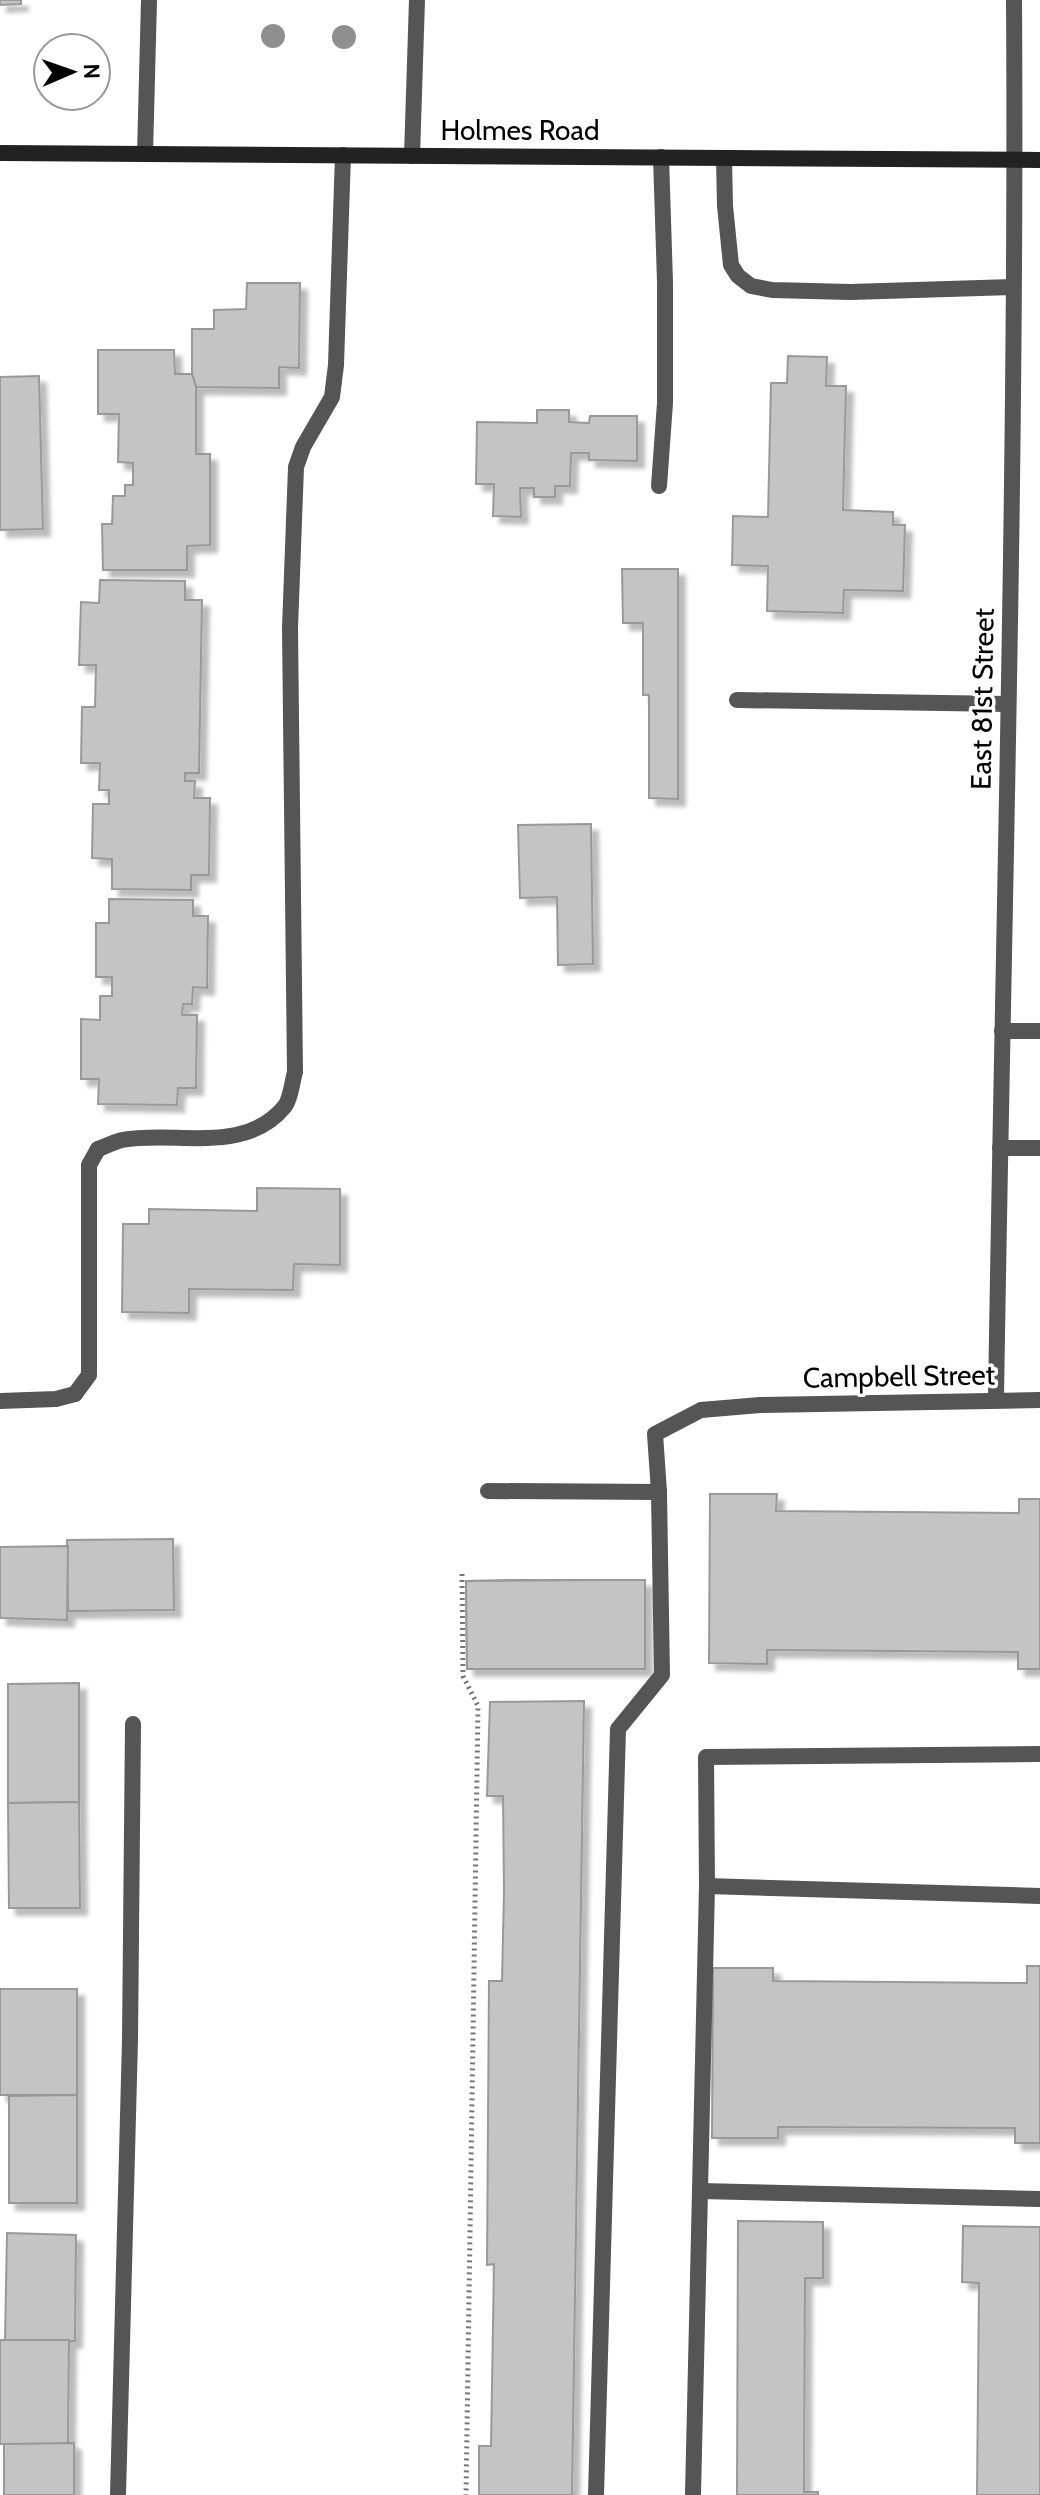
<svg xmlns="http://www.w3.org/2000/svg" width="1040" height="2495" font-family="Cabin,sans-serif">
<defs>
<filter id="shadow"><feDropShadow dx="7" dy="7" stdDeviation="2" flood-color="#0004"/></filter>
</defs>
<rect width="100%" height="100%" fill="#fff"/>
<g fill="#c4c4c4" stroke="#999" stroke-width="2" filter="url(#shadow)">
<polygon points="0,0 21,0 21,4 0,5"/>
<polygon points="247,283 300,283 299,368 279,367 279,388 196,387 192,374 192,329 214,329 214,310 246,309"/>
<polygon points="98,350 174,350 175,374 192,374 196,387 196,454 210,454 210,545 187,546 187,570 103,570 102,524 112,524 113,496 125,496 125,485 133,485 133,463 118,462 119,414 98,414"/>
<polygon points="788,356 827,357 826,386 846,386 843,510 893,512 893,525 905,525 903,591 844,590 843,613 767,611 768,566 732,565 733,516 768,517 771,383 787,383"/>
<polygon points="39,376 43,529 0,530 0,377"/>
<polygon points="537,410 569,410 569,422 589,423 590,416 637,416 637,461 589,460 589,453 571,453 570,486 555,486 555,497 534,497 534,488 520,488 521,517 493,516 494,484 476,484 477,422 537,423"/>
<polygon points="622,569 678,569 678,799 649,798 649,695 643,695 643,623 623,623"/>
<polygon points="100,580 185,581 185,600 202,600 199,773 185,773 185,781 195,781 194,798 210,798 209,875 191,875 191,890 112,889 112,859 92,858 93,804 109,804 109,790 99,790 100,763 81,763 82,707 95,707 96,665 79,665 81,602 99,603"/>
<polygon points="591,824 593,964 558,965 557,897 520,898 518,825"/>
<polygon points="109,899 193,900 193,916 208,916 207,988 193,987 192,1004 183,1004 182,1015 197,1015 196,1088 178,1088 177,1105 98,1104 99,1079 81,1079 81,1019 100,1020 100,996 112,996 112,977 96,977 96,923 109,923"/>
<polygon points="257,1188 340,1189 340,1265 294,1264 293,1290 189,1289 189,1313 122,1312 123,1224 149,1224 149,1209 257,1211"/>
<polygon points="710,1494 777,1494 776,1511 1019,1513 1019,1499 1040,1499 1040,1669 1018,1669 1018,1652 767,1650 767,1664 709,1663"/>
<polygon points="173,1539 174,1610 68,1611 67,1540"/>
<polygon points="68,1546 67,1620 0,1618 0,1547"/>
<polygon points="512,1580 645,1580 645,1669 467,1669 466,1581"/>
<polygon points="601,1580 645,1580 645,1669 467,1669 466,1581"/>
<polygon points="79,1683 79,1802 8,1803 8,1684"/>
<polygon points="584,1701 572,2495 479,2495 479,2446 491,2446 494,2264 487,2265 489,1981 502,1981 504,1891 503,1796 487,1796 490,1702"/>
<polygon points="79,1802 80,1908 9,1908 8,1803"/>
<polygon points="1027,1966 1040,1966 1040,2143 1015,2143 1015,2128 778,2127 778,2138 712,2138 713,1968 773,1968 773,1981 1027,1983"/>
<rect x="0" y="1989" width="77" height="106"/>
<polygon points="77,2095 77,2203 9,2203 9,2096"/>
<polygon points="738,2221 823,2222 823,2278 805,2278 804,2492 818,2492 818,2495 737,2495"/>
<polygon points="963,2226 1040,2227 1040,2495 977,2495 979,2283 962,2282"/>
<polygon points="7,2233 76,2235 75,2341 5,2340"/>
<polygon points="0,2340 69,2340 68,2444 0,2444"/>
<polygon points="74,2443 74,2495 4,2495 4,2444"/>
</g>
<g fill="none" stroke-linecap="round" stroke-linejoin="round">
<polyline stroke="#777" stroke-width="5" stroke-dasharray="2 4" stroke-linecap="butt" points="462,1574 463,1676 478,1706 466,2495"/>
<g stroke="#555" stroke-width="16">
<polyline points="145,154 149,0"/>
<polyline points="412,156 417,0"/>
<polyline points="724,158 725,206 731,265 738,276 751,286 772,290 850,292 1013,287"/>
<polyline points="659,486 665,403 665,282 661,157"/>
<polyline points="737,700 1008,704"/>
<polyline points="1002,1031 1040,1031"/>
<polyline points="1000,1148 1040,1148"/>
<polyline points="75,1394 89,1375 89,1165 98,1149"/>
<polyline points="488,1491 659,1492 662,1675 618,1729 596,2495"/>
<polyline points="659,1492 655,1434 701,1410 760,1405"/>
<polyline points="1040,1754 706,1757 707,1886 1040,1896"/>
<polyline points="700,2191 1040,2199"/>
<polyline points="118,2495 130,2040 133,1724"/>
<polyline points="693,2495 707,1886"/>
</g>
<g stroke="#555" stroke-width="16">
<path d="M98,1149C106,1146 114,1142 122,1140C175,1130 245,1156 285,1106C291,1098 292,1082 295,1072L290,628L296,467L303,447L332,397L336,365L343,155"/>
<path d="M996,1399C1003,933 1017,466 1014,0"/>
<polyline points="0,1401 56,1399 75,1394"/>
<polyline points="760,1405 1040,1400"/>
</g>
<polyline stroke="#222" stroke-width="16" points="0,153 1040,160"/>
</g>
<g fill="#8f8f8f">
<circle cx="273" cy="36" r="12"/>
<circle cx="344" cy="37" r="12"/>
</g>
<g text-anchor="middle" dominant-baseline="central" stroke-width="7" stroke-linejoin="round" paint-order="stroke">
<g font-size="28" fill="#000" stroke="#fff">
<text x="520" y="130">Holmes Road</text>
<text transform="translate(982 699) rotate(-89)">East 81st Street</text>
<text transform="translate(899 1376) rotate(-1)">Campbell Street</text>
</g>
</g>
<g transform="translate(72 72) rotate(88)"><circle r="38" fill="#ffffff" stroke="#999999" stroke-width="2"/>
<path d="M0-6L14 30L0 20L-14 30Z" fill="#000000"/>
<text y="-12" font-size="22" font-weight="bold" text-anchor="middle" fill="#000000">N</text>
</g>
</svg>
